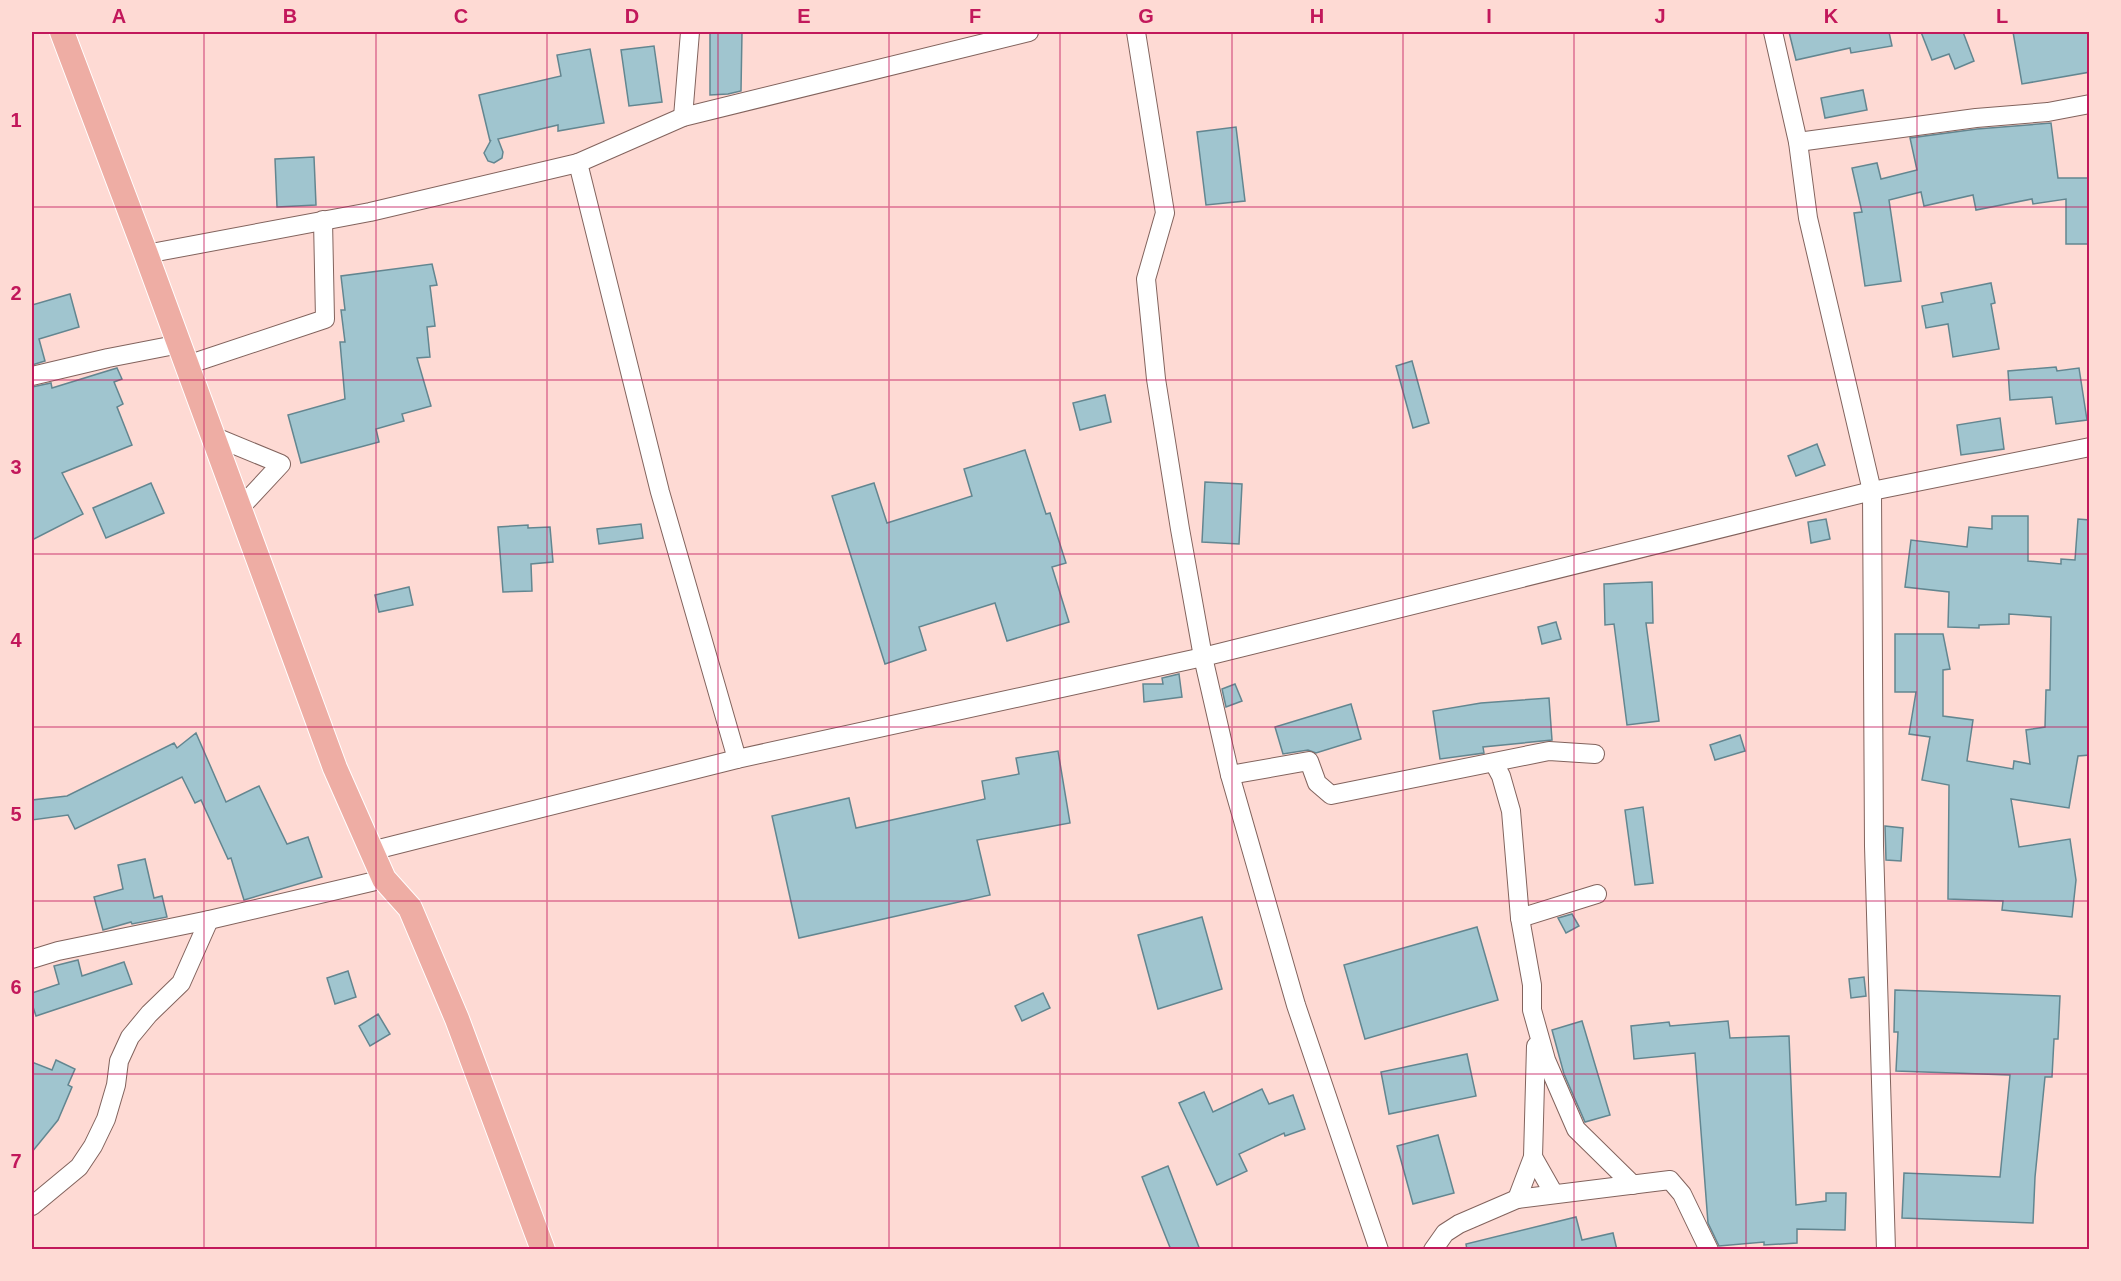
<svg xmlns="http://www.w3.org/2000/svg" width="2121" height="1281" font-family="Arial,sans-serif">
<rect width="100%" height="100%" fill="#fedad4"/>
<g fill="#a0c5cf" stroke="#638690" stroke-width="1.5">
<polygon points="710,32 742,32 741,91 728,94 710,95"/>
<polygon points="1789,32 1889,32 1892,46 1851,53 1850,48 1796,60"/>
<polygon points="1921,32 1963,32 1974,61 1955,69 1949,54 1932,60"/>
<polygon points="2013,32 2090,32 2090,72 2022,84"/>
<polygon points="654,46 662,102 629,106 621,50"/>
<polygon points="590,49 604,123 558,131 558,125 498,139 503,152 502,158 494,163 488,161 484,153 491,140 490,141 479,95 561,76 557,55"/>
<polygon points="1863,90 1867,110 1825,118 1821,98"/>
<polygon points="2051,123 2058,178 2090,178 2090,244 2066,244 2066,199 2033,204 2032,199 1976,210 1973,195 1924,206 1921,192 1889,200 1901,281 1865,286 1854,213 1862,212 1852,168 1877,163 1881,179 1917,170 1910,138 1977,129"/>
<polygon points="1236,127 1245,201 1206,205 1197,132"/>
<polygon points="314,157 316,205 277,207 275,159"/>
<polygon points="432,264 437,285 430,286 435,326 427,327 430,357 417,358 431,406 402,414 404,421 376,429 379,442 301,463 288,415 345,399 340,342 345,342 341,310 345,310 341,276"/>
<polygon points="1991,283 1995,303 1991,304 1999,349 1953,357 1948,324 1926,328 1922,306 1943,302 1941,293"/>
<polygon points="70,294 79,327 39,339 45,361 32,365 32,305"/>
<polygon points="1412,361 1429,423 1413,428 1396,366"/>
<polygon points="2056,367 2057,371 2079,368 2087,420 2056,424 2052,397 2010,400 2008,371"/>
<polygon points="117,368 122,379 114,382 123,404 117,407 132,445 62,473 83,514 32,540 32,387 51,383 52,388"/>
<polygon points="1105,395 1111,422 1080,430 1073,403"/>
<polygon points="2000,418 2004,449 1961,455 1957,425"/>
<polygon points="1817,444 1825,465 1796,476 1788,456"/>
<polygon points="1025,450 1046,514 1050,513 1066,563 1052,567 1069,622 1007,641 995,603 919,627 926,650 885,664 832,496 874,483 887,523 972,496 964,469"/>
<polygon points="1205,482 1242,484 1239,544 1202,542"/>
<polygon points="151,483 164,513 106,538 93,508"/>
<polygon points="1992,516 2028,516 2028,561 2061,564 2061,559 2075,560 2078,519 2090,520 2088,723 2090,755 2078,756 2069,808 2011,799 2019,847 2070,839 2076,880 2072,917 2002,910 2003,901 1948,899 1949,785 1922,780 1930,737 1909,734 1916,692 1895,692 1895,634 1943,634 1950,669 1943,670 1943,716 1973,720 1967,761 2013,769 2014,761 2030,764 2026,730 2045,727 2046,690 2050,690 2051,617 2009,614 2009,624 1979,625 1979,628 1948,627 1949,592 1905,587 1911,540 1967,547 1969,527 1992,529"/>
<polygon points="1826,519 1830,539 1811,543 1808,522"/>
<polygon points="641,524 643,538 599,544 597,529"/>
<polygon points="528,525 528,528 550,527 553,562 531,564 532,591 503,592 498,527"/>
<polygon points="1652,582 1653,623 1646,623 1659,721 1627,725 1614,624 1605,625 1604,584"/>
<polygon points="409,587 413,605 379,612 375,595"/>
<polygon points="1556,622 1561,639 1542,644 1538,627"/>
<polygon points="1179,674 1182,697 1144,702 1143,684 1163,684 1162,678"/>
<polygon points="1235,684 1242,701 1226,707 1222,689"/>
<polygon points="1549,698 1552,740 1483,747 1484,753 1440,759 1433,711 1481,703"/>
<polygon points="1351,704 1361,739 1316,753 1308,750 1283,754 1275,727"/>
<polygon points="196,733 226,802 259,786 287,844 308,837 322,877 244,900 231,858 228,859 201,800 195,803 182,777 75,829 68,815 32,820 32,800 67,796 174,743 177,748"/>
<polygon points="1740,735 1745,751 1715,760 1710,745"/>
<polygon points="1058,751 1070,823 977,840 990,895 799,938 772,816 849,798 856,828 985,799 982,781 1019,774 1016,758"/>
<polygon points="1643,807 1653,883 1635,885 1625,810"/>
<polygon points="1885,826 1903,828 1901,861 1886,860"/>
<polygon points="145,859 154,898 162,896 167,917 132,924 131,922 103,930 94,897 123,889 118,865"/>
<polygon points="1572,914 1579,926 1566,933 1558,918"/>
<polygon points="1202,917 1222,989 1158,1009 1138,935"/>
<polygon points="1477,927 1498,1000 1365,1039 1344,965"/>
<polygon points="78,960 82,976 124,962 132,984 36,1016 32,1004 32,993 59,984 54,966"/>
<polygon points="348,971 356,997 335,1004 327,978"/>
<polygon points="1864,977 1866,996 1851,998 1849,979"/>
<polygon points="1895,990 2060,996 2058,1039 2054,1039 2052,1077 2045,1077 2035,1177 2033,1223 1902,1218 1904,1173 2000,1177 2010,1075 1896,1071 1898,1032 1894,1032"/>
<polygon points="1043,993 1050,1008 1022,1021 1015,1006"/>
<polygon points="378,1014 390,1034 370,1046 359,1026"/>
<polygon points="1582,1021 1610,1115 1585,1122 1564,1074 1552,1030"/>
<polygon points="1728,1021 1730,1038 1789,1036 1796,1205 1826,1201 1826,1193 1846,1193 1845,1230 1797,1229 1797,1243 1764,1245 1764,1242 1719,1246 1708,1223 1695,1053 1634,1059 1631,1026 1669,1022 1670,1026"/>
<polygon points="1467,1054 1476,1096 1389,1114 1381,1072"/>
<polygon points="56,1060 75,1069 68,1085 72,1087 58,1120 32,1152 32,1062 52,1070"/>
<polygon points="1262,1089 1269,1104 1293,1095 1305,1129 1285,1136 1284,1133 1239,1154 1247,1171 1217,1185 1179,1103 1204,1092 1213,1112"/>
<polygon points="1438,1135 1454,1193 1413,1204 1397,1146"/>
<polygon points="1168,1166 1200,1250 1171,1250 1142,1177"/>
<polygon points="1576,1217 1582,1240 1613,1233 1617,1250 1467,1250 1466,1244"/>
</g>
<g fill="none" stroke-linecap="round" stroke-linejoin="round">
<defs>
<g id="minor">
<polyline points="1136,32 1165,213 1146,279 1156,379 1180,529 1203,657 1230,775 1296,1005 1379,1250"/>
<polyline points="1773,32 1798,142 1808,218 1872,491 1874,846 1886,1250"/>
<polyline points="683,117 690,32"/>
<polyline points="1798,142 1976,118 2048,112 2090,104"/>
<polyline points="146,254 370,212 578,163"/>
<polyline points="187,365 325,319 323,220"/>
<polyline points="32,376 108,358 180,344"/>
<polyline points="213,436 281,464 240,508"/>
<polyline points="737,759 660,492 578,163 683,117 1029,32"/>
<polyline points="1494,763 1501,776 1511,811 1520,918 1532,985 1532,1010 1546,1060 1576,1129 1633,1185"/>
<polyline points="1230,775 1309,761 1317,783 1331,795 1549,751 1595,754"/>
<polyline points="371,851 737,759 1203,657 1872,491 2090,447"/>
<polyline points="1520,918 1597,894"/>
<polyline points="32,959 58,951 209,920 384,879"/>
<polyline points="1533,1157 1554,1194"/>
<polyline points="1517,1199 1533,1157 1536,1046"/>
<polyline points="32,1206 79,1167 93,1146 106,1119 116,1085 119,1061 130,1037 149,1014 181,983 209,920"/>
<polyline points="1433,1250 1445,1233 1459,1224 1517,1199 1670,1180 1682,1194 1709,1250"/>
</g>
<polyline id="major" points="62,32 146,254 335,768 384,879 410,908 457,1019 543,1250"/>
</defs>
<use href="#minor" stroke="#82635d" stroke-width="20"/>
<use href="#major" stroke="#fff" stroke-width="26"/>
<use href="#minor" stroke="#fff" stroke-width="18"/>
<use href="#major" stroke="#eeada4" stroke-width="24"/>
</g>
<path fill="none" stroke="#c2185b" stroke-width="1.5" stroke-opacity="0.55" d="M204,32V1250M376,32V1250M547,32V1250M718,32V1250M889,32V1250M1060,32V1250M1232,32V1250M1403,32V1250M1574,32V1250M1746,32V1250M1917,32V1250M32,207H2090M32,380H2090M32,554H2090M32,727H2090M32,901H2090M32,1074H2090"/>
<rect width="2121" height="1281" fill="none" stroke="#fedad4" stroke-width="66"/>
<rect x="33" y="33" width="2055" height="1215" fill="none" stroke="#c2185b" stroke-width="2"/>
<g font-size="20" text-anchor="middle" font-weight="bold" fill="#c2185b">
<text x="119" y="23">A</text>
<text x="290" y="23">B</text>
<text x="461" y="23">C</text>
<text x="632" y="23">D</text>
<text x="804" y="23">E</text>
<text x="975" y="23">F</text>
<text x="1146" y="23">G</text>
<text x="1317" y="23">H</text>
<text x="1489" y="23">I</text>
<text x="1660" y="23">J</text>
<text x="1831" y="23">K</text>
<text x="2002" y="23">L</text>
<text x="16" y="127">1</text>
<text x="16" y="300">2</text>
<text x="16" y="474">3</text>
<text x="16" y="647">4</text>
<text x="16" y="821">5</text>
<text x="16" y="994">6</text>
<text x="16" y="1168">7</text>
</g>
</svg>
